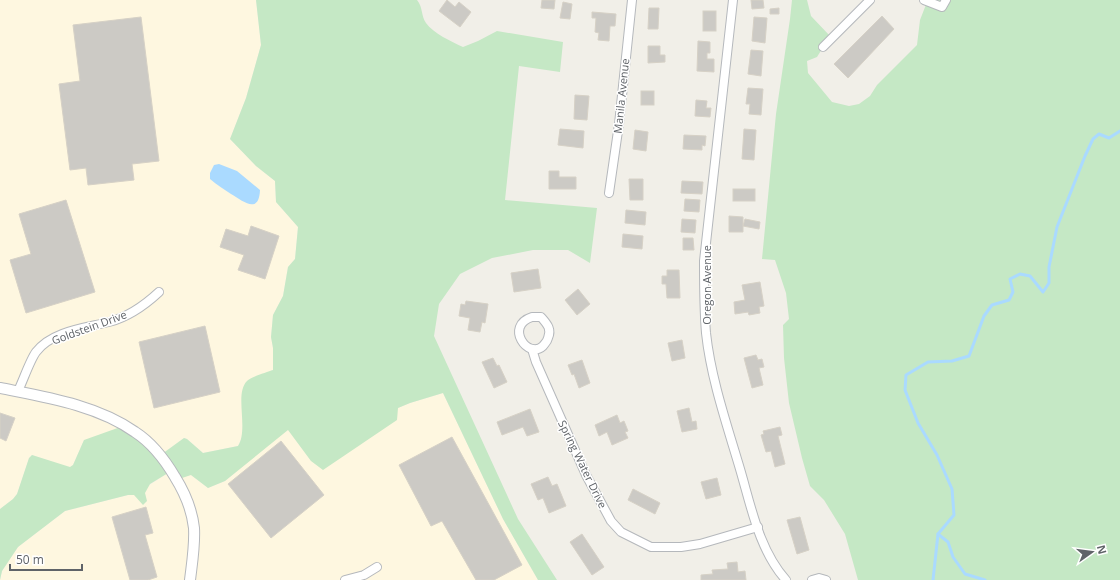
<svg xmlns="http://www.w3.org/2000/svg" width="1120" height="580" font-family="'Open Sans',sans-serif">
<rect width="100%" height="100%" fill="#f1efe8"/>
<g fill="#fef7e0">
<polygon points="0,0 256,0 261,45 246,98 230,139 256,166 275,181 276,202 298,227 295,259 288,267 283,296 273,315 271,337 273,348 273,370 247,381 242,437 238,446 203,453 187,439 184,438 162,454 84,440 73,465 70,468 32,455 29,458 17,494 13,499 0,509"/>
<polygon points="443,393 503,519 538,580 0,580 2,571 18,547 65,511 128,495 134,495 168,473 191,475 208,488 225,481 288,429 311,461 398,408 410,403"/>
</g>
<g fill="#c5e8c5">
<path d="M256,0H417C423,7 421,16 426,23C433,33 452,42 463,47L478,41L497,31L563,42L560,72L519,66L505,200L597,208L590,263L568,250H533L492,258L460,274L439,304L434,336L518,519L557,580H538L503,519L443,393L410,403L398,408L397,420L323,470L311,461L288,430L225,481L208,488L191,475L179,479L168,473L150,484L145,493L147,501L143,505L134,495H128L65,511L18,547L2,571L0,580V509L13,499L17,494L29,458L32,455L70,467L73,465L84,440L126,425L162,454L184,438L187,439L203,453L238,446C249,429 234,394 247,381C251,377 267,372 273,370V348L271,337L273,315L283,296L288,267L295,259L298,227L276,202L275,181L256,166L230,139L246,98L261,45Z"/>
<polygon points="792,0 807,0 811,16 830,36 817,57 807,61 808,73 832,102 849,106 859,104 870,96 877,85 917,45 920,20 927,2 925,0 1120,0 1120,580 858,580 845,534 824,500 810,486 802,458 789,403 784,358 783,325 789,319 786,293 775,260 762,259 776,114 790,19"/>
</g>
<path fill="#aadaff" d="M219,164L237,171L260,190C259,215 243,201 231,194C224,189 217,185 210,179V173L214,165Z"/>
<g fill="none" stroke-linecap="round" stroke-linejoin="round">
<g stroke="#aadaff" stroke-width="3">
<polyline points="933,580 938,534"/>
<polyline points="985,580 965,574 953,557 948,542 938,534 954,515 952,489 937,455 918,423 905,390 906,375 928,362 952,361 969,356 984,316 992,305 1009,300 1013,292 1010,279 1020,274 1030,276 1043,292 1049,283 1049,267 1057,227 1085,156 1093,139 1099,134 1109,138 1120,131"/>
</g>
</g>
<g fill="#cccac5" stroke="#d6d1c6">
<polygon points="447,0 455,7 459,2 471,12 460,27 439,11"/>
<polygon points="542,0 555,0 554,9 541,8"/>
<polygon points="751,0 763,0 764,8 752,9"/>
<polygon points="563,2 572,4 570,19 560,18"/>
<polygon points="649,8 659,8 658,29 648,29"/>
<polygon points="779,8 779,14 770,14 770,9"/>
<rect x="703" y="11" width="13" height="20"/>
<polygon points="592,12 616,14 615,26 610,26 609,41 598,40 599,33 595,32 596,18 592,18"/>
<polygon points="882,16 894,29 848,78 834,64"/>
<polygon points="141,17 159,161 132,164 134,180 88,185 86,168 70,170 59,84 80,81 73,25"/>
<polygon points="754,17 767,18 765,43 752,41"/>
<polygon points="698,41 710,42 710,53 707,53 707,59 714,59 714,72 697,71"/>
<polygon points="648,46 660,46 660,55 665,55 665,62 648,63"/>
<polygon points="751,50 763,51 761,76 748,74"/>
<polygon points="748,88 763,89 761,115 749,114 750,104 746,104"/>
<rect x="641" y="91" width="13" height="14"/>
<polygon points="575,95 589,96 587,120 574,119"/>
<polygon points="696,100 707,101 706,108 711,108 710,117 695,116"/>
<polygon points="560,129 584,131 583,148 558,145"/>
<polygon points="744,129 756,130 754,160 742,159"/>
<polygon points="635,130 648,132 646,151 633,149"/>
<polygon points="684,135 706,136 705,146 702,145 702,150 683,149"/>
<polygon points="549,171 559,171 559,177 576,177 576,189 549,189"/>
<polygon points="629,179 643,179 643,200 630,200"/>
<polygon points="682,181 703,182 702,194 681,193"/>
<rect x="733" y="189" width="22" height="12"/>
<polygon points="685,199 700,200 699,212 684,211"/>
<polygon points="66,200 95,292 26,313 10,260 31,254 19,214"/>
<polygon points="626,210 646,212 645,225 625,223"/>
<polygon points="729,216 743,217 743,232 729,232"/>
<polygon points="682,219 696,220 695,233 681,232"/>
<polygon points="745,219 760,222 759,229 743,226"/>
<polygon points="251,226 279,236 265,279 238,270 244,255 220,247 226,229 248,236"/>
<polygon points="623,234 643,236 642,249 622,247"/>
<polygon points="683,238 693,238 694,250 683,250"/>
<polygon points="538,269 541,288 514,292 511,273"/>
<polygon points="667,270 679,270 680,298 667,298 666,284 662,284 662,276 667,276"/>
<polygon points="760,282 764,306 759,307 760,313 749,315 748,312 735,314 734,302 745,300 742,285"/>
<polygon points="578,289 590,304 577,315 565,300"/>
<polygon points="466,301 488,304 485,323 482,322 480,332 468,330 470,318 459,316 461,304 465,305"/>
<polygon points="205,326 220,392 154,408 139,342"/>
<polygon points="682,340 685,358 672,361 668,343"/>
<polygon points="756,355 758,360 762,359 764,367 759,368 763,385 752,388 744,358"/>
<polygon points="493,358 497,366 499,365 507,382 494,388 482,362"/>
<polygon points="582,360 590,383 579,388 574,374 572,375 568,365"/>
<polygon points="689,408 692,422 696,421 697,429 682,432 677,411"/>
<polygon points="530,409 539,432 527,436 523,427 502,435 497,422"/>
<polygon points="0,413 15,418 6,441 0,438"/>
<polygon points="617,415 620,423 624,421 628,431 625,432 628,438 612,445 607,432 599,436 595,425"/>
<polygon points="780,427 782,435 778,436 785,464 775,467 771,451 766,452 761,435 764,434 763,431"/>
<polygon points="452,437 522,565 494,580 476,580 442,521 431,526 399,465"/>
<polygon points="281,441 324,495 271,538 228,484"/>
<polygon points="548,477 552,486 557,484 566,506 549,513 543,498 538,500 531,484"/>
<polygon points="717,478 721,495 706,499 701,482"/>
<polygon points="633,489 660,503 655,514 628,500"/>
<polygon points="146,507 153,533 145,535 157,577 148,580 130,580 112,517"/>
<polygon points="800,517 809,550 797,554 787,520"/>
<polygon points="582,534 604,567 592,575 570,542"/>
<polygon points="737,562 738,572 745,571 746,580 701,580 701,575 713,574 712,570 728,569 727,563"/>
</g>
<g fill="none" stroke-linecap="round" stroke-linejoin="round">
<defs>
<g id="minor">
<path d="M733,0L704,261C704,285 704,309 706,333C711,379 727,425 740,469C751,506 759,550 786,580"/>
<polyline points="924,0 942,7 946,0"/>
<polyline points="823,47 870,0"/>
<polyline points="609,193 619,124 632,0"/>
<path d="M532,317H541C547,324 552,329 548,338C547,342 545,343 543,346C528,360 504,326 532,317Z"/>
<polyline points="532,349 536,362 586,475 611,521 621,532 651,547 681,547 700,544 758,527"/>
<path d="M18,391C23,381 30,360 36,352C52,331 85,328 109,322C128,317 145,305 159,292"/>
<polyline points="345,580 364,575 377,567"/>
<polyline points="812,580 819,578 826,580"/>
</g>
<path id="tertiary" d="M0,388C45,397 97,405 135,432C152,443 165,460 175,477C185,493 192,510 194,528C195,546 192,563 190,580"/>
</defs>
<use href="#minor" stroke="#b5b8bc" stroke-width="10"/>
<use href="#tertiary" stroke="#b5b8bc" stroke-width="12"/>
<use href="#minor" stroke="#fff" stroke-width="8"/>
<use href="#tertiary" stroke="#fff" stroke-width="10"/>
</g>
<g text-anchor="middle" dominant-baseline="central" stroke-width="3" stroke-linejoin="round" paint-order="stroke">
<g font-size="11" fill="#5f6368" stroke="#fff">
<text transform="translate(621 96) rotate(-84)">Manila Avenue</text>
<text transform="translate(706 285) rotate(-90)">Oregon Avenue</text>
<text transform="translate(89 327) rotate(-20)">Goldstein Drive</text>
<text transform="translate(583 464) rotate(64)">Spring Water Drive</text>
</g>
</g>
<g transform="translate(1092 552) rotate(76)" stroke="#ffffff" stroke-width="3" paint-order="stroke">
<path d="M0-3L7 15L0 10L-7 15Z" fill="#5f6368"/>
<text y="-6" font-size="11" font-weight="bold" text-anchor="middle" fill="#5f6368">N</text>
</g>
<path d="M10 564v6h72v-6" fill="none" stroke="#5f6368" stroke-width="2"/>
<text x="16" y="564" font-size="12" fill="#5f6368" stroke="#ffffff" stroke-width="3" paint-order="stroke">50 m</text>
</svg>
